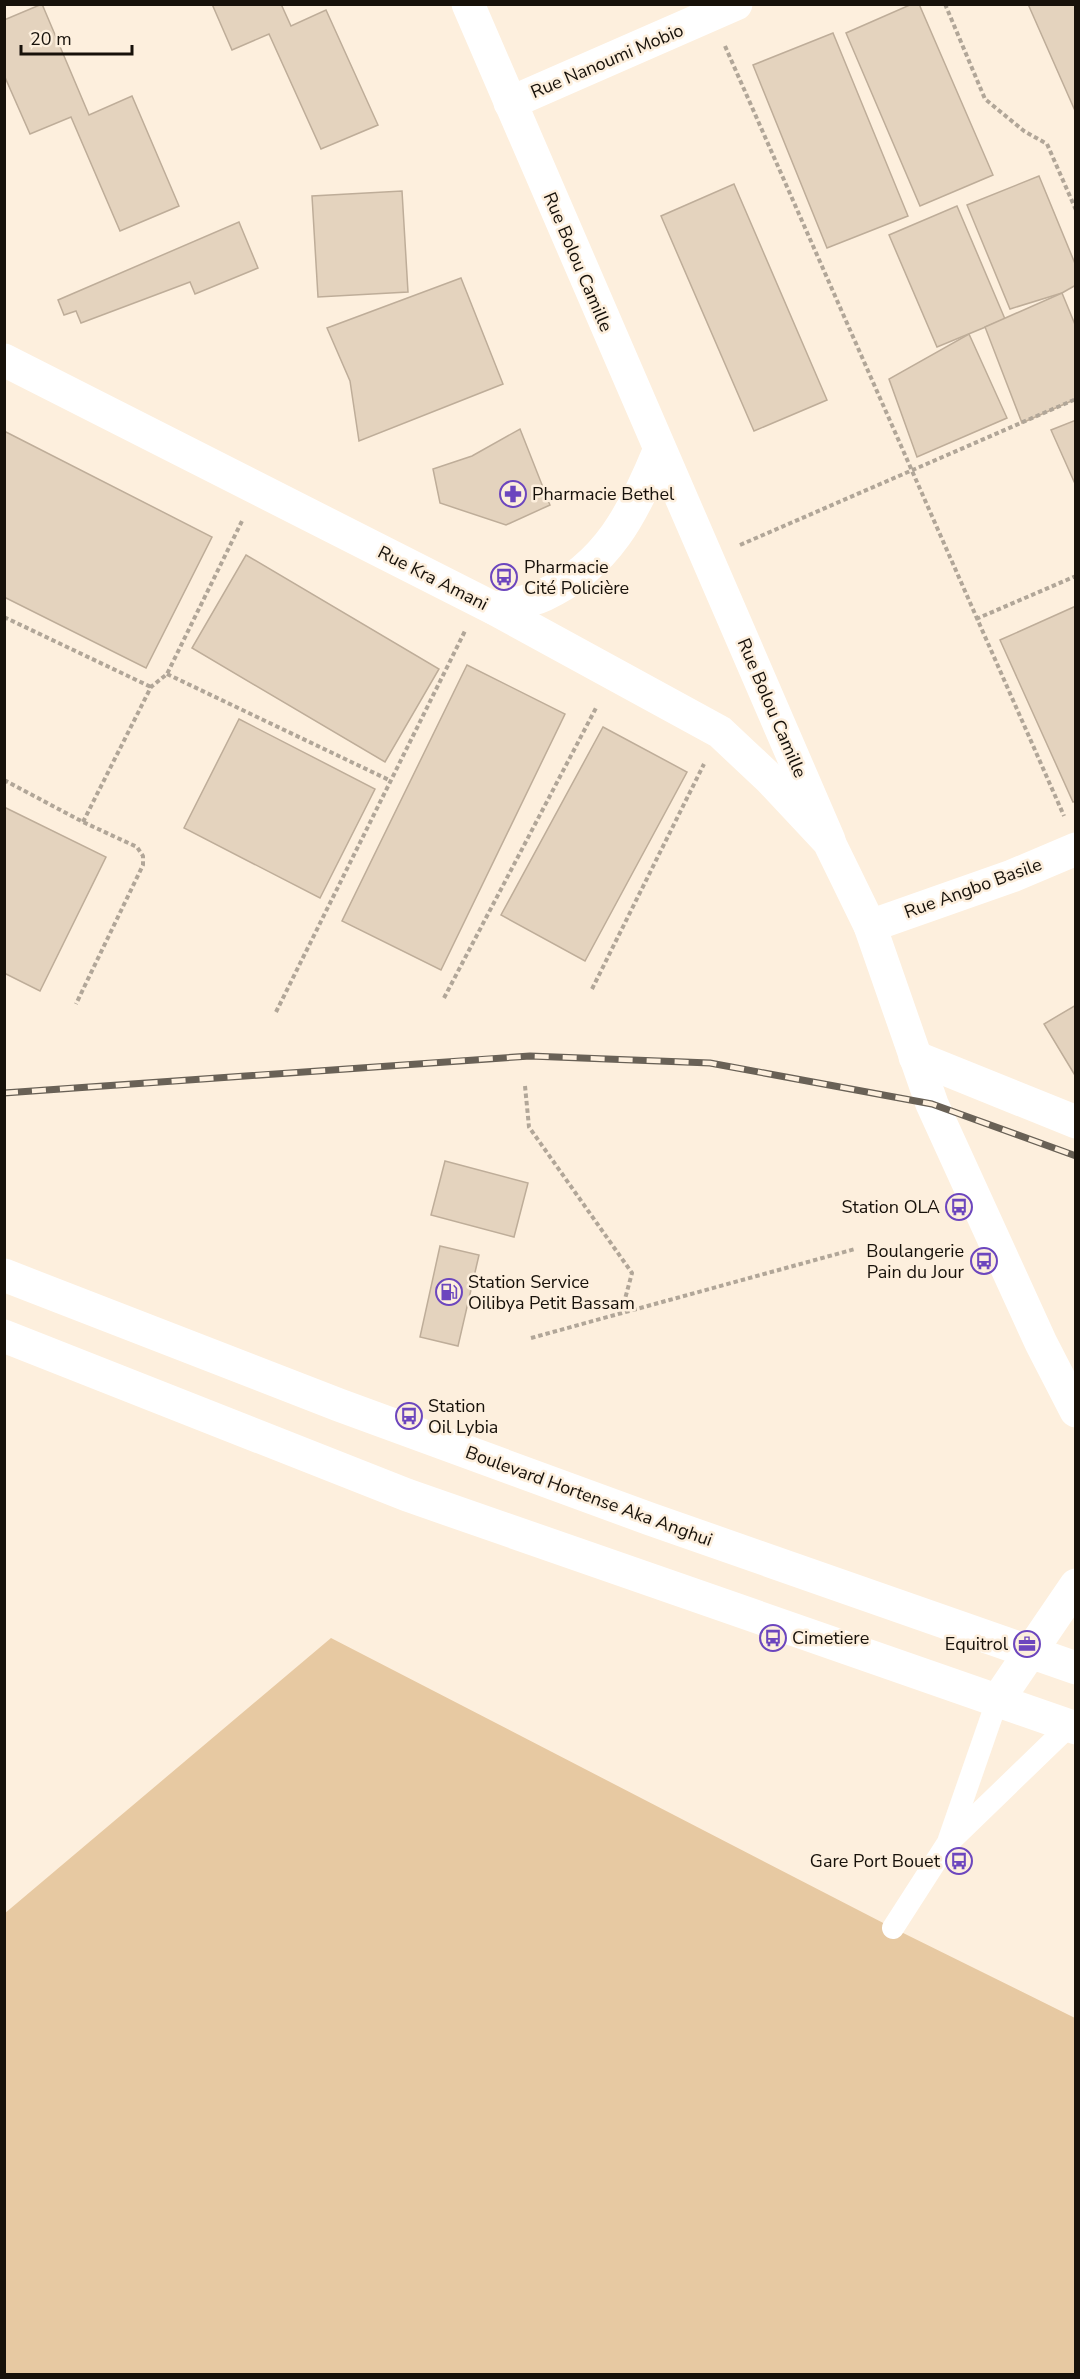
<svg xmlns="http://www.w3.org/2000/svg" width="1080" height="2379" font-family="'Nunito Sans',sans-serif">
<rect width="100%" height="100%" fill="#fdefdd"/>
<polygon fill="#e7c9a2" points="331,1638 893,1928 1075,2018 1075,2374 5,2374 4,1914"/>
<g fill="#e4d3be" stroke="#bead99" stroke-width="1.5">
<polygon points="42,4 89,115 132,96 179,206 120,231 71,117 30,134 4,75 4,20"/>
<polygon points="212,4 281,4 291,26 326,10 378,125 321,149 269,34 232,50"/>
<polygon points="912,4 919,4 993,175 920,206 846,33"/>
<polygon points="1028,4 1076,4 1076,113"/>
<polygon points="833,33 908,216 827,248 753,65"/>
<polygon points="1039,176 1076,266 1076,285 1062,293 1010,309 967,205"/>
<polygon points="734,184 827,400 754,431 661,216"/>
<polygon points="402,191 408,292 318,297 312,196"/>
<polygon points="957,206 1005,319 937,347 889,235"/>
<polygon points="239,222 258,268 195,294 190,282 81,323 76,311 64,315 58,300"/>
<polygon points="461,278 503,384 359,441 350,381 327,328"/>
<polygon points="1062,293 1076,327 1076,399 1022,423 985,327"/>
<polygon points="969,334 1007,418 917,457 889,379"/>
<polygon points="1076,420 1076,486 1051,430"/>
<polygon points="520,429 550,505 506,525 440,503 433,469 472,456"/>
<polygon points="4,431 212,537 146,668 4,597"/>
<polygon points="246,555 439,669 385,762 192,648"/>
<polygon points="1076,606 1076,801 1073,802 1000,640"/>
<polygon points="467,665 565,714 441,970 342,921"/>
<polygon points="239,719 375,789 320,898 184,828"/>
<polygon points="603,727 687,772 585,961 501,915"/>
<polygon points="4,807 106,857 40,991 4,973"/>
<polygon points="1076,1005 1076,1077 1044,1024"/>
<polygon points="445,1161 528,1183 514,1237 431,1215"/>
<polygon points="440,1246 479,1255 458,1346 420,1337"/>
</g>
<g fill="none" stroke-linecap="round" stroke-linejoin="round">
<g stroke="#b1a698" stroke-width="4" stroke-dasharray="4.5 3" stroke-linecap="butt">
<polyline points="945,4 985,99 1024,131 1047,144 1076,210"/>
<polyline points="725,46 1064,816"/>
<polyline points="740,545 1076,399"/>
<polyline points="4,617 151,687"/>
<polyline points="976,619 1076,576"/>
<polyline points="167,674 389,780"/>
<polyline points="4,780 83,822 137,847 143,856 143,865 76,1004"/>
<polyline points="83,822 151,687 167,674 243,519"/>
<polyline points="592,989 704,764"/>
<polyline points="444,998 597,706"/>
<polyline points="276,1012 465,631"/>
<polyline points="525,1086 529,1127 632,1273 622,1310"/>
<polyline points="531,1338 855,1249"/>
</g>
<g stroke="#fff" stroke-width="22">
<polyline points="949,1839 997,1701"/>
<polyline points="893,1928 947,1844 1069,1726"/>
</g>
<g stroke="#fff" stroke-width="33">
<polyline points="468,4 829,840"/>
<polyline points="510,103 736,4"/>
<polyline points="870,926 1012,876 1076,849"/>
<polyline points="915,1057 1076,1122"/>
</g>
<g stroke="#fff" stroke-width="33">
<polyline points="4,360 495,609 720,732 770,779 829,842 870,926 932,1104 1041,1343 1076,1411"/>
<path d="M495,609C511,604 529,602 544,595C607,566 634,512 659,451"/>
<polyline points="4,1275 339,1405 650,1519 1076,1668"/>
<polyline points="4,1336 407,1495 1076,1728"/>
<polyline points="997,1701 1076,1585"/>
</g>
<defs>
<polyline id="rail" points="4,1093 530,1056 710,1063 932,1104 1076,1156"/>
</defs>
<use href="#rail" stroke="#696156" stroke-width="7"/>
<use href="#rail" stroke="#fdefdd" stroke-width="4.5" stroke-dasharray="14" stroke-linecap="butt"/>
</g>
<defs>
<symbol id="pharmacy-ring" viewBox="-11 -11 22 22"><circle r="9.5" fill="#fdefdd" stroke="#6c46be" stroke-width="1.5"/><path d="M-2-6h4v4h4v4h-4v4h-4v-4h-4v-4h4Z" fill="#6c46be"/></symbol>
<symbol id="bus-ring" viewBox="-11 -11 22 22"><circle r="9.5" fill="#fdefdd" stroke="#6c46be" stroke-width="1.5"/><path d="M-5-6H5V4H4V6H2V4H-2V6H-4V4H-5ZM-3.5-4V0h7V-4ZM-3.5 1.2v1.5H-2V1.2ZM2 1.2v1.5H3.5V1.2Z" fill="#6c46be"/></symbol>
<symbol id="fuel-ring" viewBox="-11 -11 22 22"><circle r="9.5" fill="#fdefdd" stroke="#6c46be" stroke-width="1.5"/><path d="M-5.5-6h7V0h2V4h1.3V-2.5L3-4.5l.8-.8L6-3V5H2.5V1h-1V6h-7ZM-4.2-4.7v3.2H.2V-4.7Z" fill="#6c46be"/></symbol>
<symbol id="office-ring" viewBox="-11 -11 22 22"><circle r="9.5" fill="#fdefdd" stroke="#6c46be" stroke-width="1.5"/><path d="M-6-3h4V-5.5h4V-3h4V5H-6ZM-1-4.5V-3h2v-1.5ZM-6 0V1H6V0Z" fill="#6c46be"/></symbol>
</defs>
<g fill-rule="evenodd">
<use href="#pharmacy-ring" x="498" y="479" width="30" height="30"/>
<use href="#bus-ring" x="489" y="562" width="30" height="30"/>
<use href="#bus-ring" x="944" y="1192" width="30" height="30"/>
<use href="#bus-ring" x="969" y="1246" width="30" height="30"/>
<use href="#fuel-ring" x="434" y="1277" width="30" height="30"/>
<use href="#bus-ring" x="394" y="1401" width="30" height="30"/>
<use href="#bus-ring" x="758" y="1623" width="30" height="30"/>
<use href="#office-ring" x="1012" y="1629" width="30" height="30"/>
<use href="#bus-ring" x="944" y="1846" width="30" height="30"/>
</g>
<g text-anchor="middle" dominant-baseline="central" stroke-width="5" stroke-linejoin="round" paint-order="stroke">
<g font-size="18" fill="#17110a" stroke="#fdefdd">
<text transform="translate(607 61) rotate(-23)">Rue Nanoumi Mobio</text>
<text transform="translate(578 262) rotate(67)">Rue Bolou Camille</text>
<text transform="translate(433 578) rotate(27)">Rue Kra Amani</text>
<text transform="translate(772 708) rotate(67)">Rue Bolou Camille</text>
<text transform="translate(973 888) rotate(-20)">Rue Angbo Basile</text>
<text transform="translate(589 1496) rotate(20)">Boulevard Hortense Aka Anghui</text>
</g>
<g font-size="18" fill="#17110a" stroke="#fdefdd" text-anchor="start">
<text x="532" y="494">Pharmacie Bethel</text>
<text x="524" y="567">Pharmacie<tspan x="524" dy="21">Cité Policière</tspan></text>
<text x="940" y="1207" text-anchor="end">Station OLA</text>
<text x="964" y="1251" text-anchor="end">Boulangerie<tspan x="964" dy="21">Pain du Jour</tspan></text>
<text x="468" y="1282">Station Service<tspan x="468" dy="21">Oilibya Petit Bassam</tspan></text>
<text x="428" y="1406">Station<tspan x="428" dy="21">Oil Lybia</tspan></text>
<text x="792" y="1638">Cimetiere</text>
<text x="1008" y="1644" text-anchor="end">Equitrol</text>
<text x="940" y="1861" text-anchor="end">Gare Port Bouet</text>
</g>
</g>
<rect width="1080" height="2379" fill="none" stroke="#17110a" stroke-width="12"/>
<path d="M21 45v9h111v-9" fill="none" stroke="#17110a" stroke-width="3"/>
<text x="30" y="45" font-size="18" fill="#17110a" stroke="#fdefdd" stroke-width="4.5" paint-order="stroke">20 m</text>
</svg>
